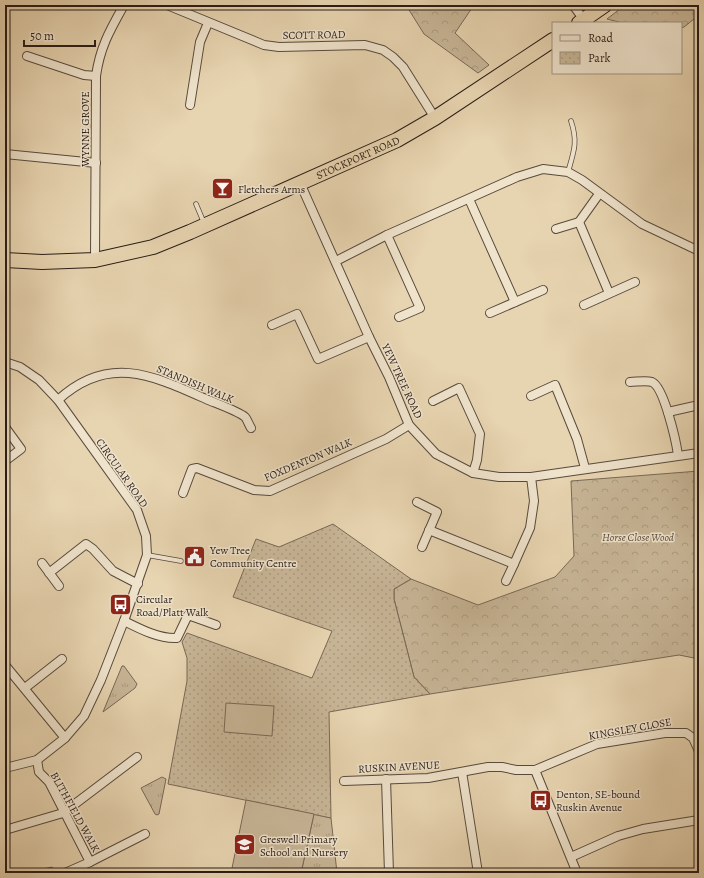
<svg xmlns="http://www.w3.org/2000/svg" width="704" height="878" font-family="Alegreya,serif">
<defs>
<pattern id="grass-tufts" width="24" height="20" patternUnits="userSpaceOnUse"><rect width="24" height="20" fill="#c7b596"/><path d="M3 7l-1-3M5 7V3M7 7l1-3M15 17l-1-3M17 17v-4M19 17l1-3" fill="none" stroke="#ab9b81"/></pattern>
<pattern id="forest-crowns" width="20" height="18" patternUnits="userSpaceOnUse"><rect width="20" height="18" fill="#c7b596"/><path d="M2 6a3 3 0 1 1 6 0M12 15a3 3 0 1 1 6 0" fill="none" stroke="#ab9b81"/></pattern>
<pattern id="park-dots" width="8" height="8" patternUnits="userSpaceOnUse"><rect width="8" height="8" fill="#c7b596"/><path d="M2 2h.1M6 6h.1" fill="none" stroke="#ab9b81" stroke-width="1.8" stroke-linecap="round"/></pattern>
</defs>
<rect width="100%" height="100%" fill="#e7d4b0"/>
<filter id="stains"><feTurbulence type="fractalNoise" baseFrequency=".005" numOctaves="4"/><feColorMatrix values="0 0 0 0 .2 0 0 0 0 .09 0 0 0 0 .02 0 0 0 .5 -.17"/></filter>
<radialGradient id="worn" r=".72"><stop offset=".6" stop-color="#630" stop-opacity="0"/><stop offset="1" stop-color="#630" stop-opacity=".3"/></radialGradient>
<g fill="url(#grass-tufts)" stroke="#786856">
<polygon points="122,666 124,666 137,684 135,688 103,712"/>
<polygon points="162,777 166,779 159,814 157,815 155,814 141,788"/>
<polygon points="314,814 331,818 337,873 301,873"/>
<polygon points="52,867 57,873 25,873"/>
</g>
<g fill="url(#forest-crowns)" stroke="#786856">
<polygon points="406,5 474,5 455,33 489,65 478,73 424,34"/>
<polygon points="625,5 699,5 699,15 684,27 681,28 681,23 623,23 607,19"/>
<polygon points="699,471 699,659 679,655 430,694 414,677 394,599 394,589 411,579 478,605 555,577 574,556 571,481"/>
</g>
<polygon fill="url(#park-dots)" stroke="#786856" points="333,524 411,579 394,589 394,599 414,677 430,694 329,712 331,818 168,784 187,681 187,658 182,642 187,633 312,678 332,631 233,597 256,539 279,547"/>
<g fill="#c7b596" stroke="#786856">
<polygon points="226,703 274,706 272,736 224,732"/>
<polygon points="246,800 314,814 301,873 231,873"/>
</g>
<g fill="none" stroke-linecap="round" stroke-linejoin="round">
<defs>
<g id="service">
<path d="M568,172C574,151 578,142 571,121"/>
<polyline points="196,204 204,223"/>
<polyline points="147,555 181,561"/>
</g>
<g id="minor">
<polyline points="167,5 264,45 279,47 365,45 383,50 393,57 403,67 435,118"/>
<polyline points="573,5 584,20"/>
<polyline points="27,56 84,75 96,76"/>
<polyline points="190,105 200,42 208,23"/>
<polyline points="5,154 96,163"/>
<polyline points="300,183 369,337 389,377 409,425 436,454 473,473 499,477 531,477 699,453"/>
<polyline points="599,194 579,222 609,293"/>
<polyline points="469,199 515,302"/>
<polyline points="556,229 579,222"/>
<polyline points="387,235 420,308 399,317"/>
<path d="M95,260L96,76C100,47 110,30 124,5"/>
<polyline points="336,261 387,235 517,177 543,169 568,172 582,180 642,224 699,251"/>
<polyline points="584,305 635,282"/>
<polyline points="490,313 543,290"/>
<polyline points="272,325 297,314 318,359 369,337"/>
<polyline points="5,362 20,367 39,380 58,400 137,510 146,536 147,555 124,621 101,680 84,716 65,738 37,760 5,768"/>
<path d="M630,382C636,382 646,380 652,382C664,387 676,441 678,455"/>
<polyline points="531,396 555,385 577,439 585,468"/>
<path d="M58,400C108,354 152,375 206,399C215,403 238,411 245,417C247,419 249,425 251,428"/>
<polyline points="433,401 459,388 480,434 477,460 473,473"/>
<polyline points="668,412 699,405"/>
<polyline points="5,427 21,449 5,461"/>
<polyline points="183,493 192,469 197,468 254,490 270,491 386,439 409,425"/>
<polyline points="417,502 437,512 422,547"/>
<polyline points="429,530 514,564 530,528 534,501 531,477"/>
<polyline points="42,563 59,586"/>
<polyline points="49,573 86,544 93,549 113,571 138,584"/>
<polyline points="506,581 514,564"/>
<path d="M124,621C140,629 159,639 177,638L188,615L216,625"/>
<polyline points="5,665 65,738"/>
<polyline points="25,688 62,659"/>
<polyline points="37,760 39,772 49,782 90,862 145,834"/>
<polyline points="535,770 597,744 665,733 686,733 693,738 699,751"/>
<polyline points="462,772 478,873"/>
<polyline points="386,779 389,873"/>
<polyline points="344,781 428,778 488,767 502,767 516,770 535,770 577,873"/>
<polyline points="5,830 63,813 137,757"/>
<polyline points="571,857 618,836 643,829 699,820"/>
<polyline points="65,873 90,862"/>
</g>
<g id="trunk">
<polyline points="579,23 605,5"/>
<path id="s1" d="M5,260L42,262L95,260L153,247L190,232L397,140L435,118L553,40"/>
</g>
</defs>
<use href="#service" stroke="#584a3d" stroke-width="5.5"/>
<use href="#minor" stroke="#584a3d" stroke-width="10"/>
<use href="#trunk" stroke="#291c17" stroke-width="16"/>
<use href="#service" stroke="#efe3cc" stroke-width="4"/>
<use href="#minor" stroke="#efe3cc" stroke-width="8"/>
<use href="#trunk" stroke="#e7d4b0" stroke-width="14"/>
</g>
<defs>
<symbol id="bar-square" viewBox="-11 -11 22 22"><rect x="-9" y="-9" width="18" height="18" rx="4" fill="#8f2418" stroke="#efe3cc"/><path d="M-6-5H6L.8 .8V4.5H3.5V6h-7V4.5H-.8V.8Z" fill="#fff"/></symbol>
<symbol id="civic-square" viewBox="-11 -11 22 22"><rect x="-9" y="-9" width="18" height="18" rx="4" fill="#8f2418" stroke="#efe3cc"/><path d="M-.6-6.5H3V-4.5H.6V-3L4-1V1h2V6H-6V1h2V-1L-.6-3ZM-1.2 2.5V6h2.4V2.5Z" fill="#fff"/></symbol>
<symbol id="bus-square" viewBox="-11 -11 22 22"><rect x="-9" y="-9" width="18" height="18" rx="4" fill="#8f2418" stroke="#efe3cc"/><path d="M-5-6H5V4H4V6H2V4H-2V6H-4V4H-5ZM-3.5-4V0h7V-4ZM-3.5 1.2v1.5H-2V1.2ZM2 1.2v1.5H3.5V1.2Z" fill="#fff"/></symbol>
<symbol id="school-square" viewBox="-11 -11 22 22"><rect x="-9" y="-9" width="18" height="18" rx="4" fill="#8f2418" stroke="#efe3cc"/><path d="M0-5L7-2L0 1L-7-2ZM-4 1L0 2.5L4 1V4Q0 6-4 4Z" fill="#fff"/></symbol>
</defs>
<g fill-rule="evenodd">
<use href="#bar-square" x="210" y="176" width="25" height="25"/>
<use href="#civic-square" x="182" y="544" width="25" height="25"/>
<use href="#bus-square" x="108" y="592" width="25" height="25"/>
<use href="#bus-square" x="528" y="788" width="25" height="25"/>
<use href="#school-square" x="232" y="832" width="25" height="25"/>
</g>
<g text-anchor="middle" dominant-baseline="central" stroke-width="3" stroke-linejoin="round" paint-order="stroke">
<g font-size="11" fill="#291c17" stroke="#efe3cc">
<text transform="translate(314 35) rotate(-1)">SCOTT ROAD</text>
<text transform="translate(85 129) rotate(-90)">WYNNE GROVE</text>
<text stroke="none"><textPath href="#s1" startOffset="373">STOCKPORT ROAD</textPath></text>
<text transform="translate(402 381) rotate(65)">YEW TREE ROAD</text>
<text transform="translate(195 384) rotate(23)">STANDISH WALK</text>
<text transform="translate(308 460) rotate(-23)">FOXDENTON WALK</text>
<text transform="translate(122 473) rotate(55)">CIRCULAR ROAD</text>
<text transform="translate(630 729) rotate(-10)">KINGSLEY CLOSE</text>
<text transform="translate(399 767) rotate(-3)">RUSKIN AVENUE</text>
<text transform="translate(75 812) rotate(61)">BLITHFIELD WALK</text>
</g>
<g font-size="11" fill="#291c17" stroke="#efe3cc" text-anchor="start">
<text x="238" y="189">Fletchers Arms</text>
<text x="210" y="550">Yew Tree<tspan x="210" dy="13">Community Centre</tspan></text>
<text x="136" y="599">Circular<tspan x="136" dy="13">Road/Platt Walk</tspan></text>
<text x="556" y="794">Denton, SE-bound<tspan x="556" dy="13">Ruskin Avenue</tspan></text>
<text x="260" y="839">Greswell Primary<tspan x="260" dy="13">School and Nursery</tspan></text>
</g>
<g font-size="11" font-style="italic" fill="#584a3d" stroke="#efe3cc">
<text x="638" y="537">Horse Close Wood</text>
</g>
</g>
<rect width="704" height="878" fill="none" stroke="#e7d4b0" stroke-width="20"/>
<rect x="6" y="6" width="692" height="866" fill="none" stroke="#291c17" stroke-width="2"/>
<rect x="10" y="10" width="684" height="858" fill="none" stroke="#291c17"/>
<rect x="552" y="22" width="130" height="52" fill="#efe3cc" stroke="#a09384"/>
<rect x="560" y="35" width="20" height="6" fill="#efe3cc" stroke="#a09384"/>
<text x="588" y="42" font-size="12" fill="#291c17">Road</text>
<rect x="560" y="52" width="20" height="12" fill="url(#park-dots)" stroke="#a09384"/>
<text x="588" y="62" font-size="12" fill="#291c17">Park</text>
<path d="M24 40v6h71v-6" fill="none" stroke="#291c17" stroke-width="2"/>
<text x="30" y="40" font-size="12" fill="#291c17" stroke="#efe3cc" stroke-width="3" paint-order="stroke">50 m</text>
<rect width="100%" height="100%" filter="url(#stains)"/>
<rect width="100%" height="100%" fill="url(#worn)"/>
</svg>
